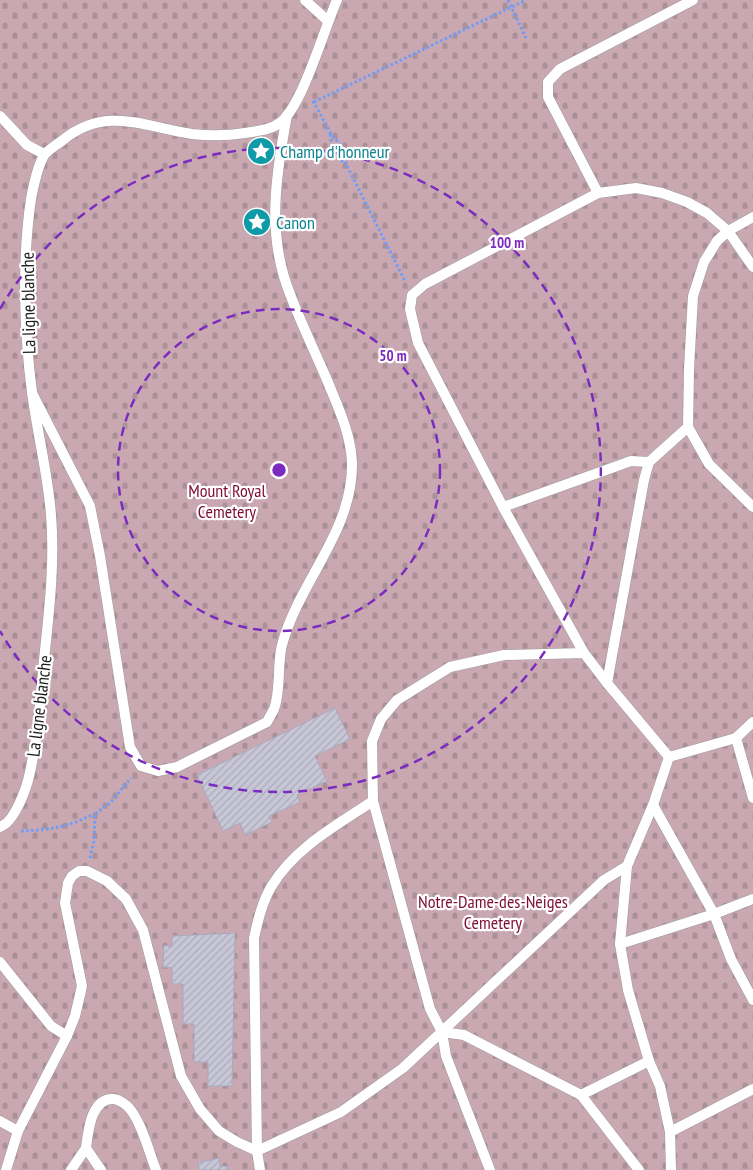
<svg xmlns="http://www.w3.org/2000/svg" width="753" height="1170" font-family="'PT Sans Narrow',sans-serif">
<defs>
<pattern id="cemetery-stones" width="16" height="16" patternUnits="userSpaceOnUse" patternTransform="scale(1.25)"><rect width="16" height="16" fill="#c9a8b1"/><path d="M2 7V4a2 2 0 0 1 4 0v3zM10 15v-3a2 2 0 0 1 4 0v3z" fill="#ac9098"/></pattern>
<pattern id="building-hatch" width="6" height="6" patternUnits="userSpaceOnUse" patternTransform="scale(1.25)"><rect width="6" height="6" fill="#c7c7d7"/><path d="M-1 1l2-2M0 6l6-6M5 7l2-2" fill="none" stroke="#ababb8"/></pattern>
</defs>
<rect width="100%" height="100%" fill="#e9e6f0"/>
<rect fill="url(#cemetery-stones)" x="0" y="0" width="753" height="1170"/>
<g fill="url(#building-hatch)" stroke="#a9a9c2">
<polygon points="335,708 350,739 315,756 327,781 297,795 300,802 269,816 272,822 245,835 240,823 223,831 197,775"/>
<polygon points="235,933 232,1086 208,1086 208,1062 194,1062 194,1024 183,1024 183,984 172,984 172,968 163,967 164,945 172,947 172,936"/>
<polygon points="219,1158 220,1167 227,1166 228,1170 199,1170 198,1163"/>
</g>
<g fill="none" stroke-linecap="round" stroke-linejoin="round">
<defs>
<g id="service">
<polyline points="305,0 328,21"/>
<polyline points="693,0 560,69 548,82 548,97 598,193 636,188 662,193 687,202 707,213 728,231 753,217"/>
<polyline points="0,116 27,145 44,154"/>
<polyline points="753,267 728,231 717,241 704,262 693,296 689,369 688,427 709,464 753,507"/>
<path d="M32,393L90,506L100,556L130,747L141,766L158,771L177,767L267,722C269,718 272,713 274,709C281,691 277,664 282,645C299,581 353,532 352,463C351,434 338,407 327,380C315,352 301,323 290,294C266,234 276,177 287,115"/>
<polyline points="649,462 644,480 607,683 669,757 736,738"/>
<polyline points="503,507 631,461 649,462 688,427"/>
<polyline points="584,653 503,507 418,343 410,309 412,295 425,284 598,193"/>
<polyline points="753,722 736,738 753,798"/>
<polyline points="373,801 372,741 381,719 397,700 450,667 504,655 584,653 607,683"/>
<polyline points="653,805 714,914 731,959 753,1000"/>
<path d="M0,827C15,822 27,787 30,772C38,735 41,697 44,660C49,612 55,563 51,515C48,474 37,432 32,392C24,332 22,259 31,199C33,188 39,160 46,153C51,148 58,144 63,140C106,105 144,127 192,134C210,136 227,136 245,133C258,131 271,130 281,122C303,104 324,29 337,0"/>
<polyline points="627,866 620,944 628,990 649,1061 660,1086 670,1132 671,1170"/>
<polyline points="620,944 714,914 753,899"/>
<polyline points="0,962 51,1026 67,1036"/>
<polyline points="581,1095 649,1061"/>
<polyline points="0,1121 18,1131"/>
<polyline points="670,1132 753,1089"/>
<path d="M86,1148C88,1132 91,1097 114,1099C120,1100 127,1105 130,1109C142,1124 149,1152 156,1170"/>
<path d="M6,1170L18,1131L67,1036L75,1016L82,986L65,903L68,883L72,876L79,871H87L107,881L126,899L143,930L181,1076L200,1109L219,1131L237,1142L257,1151L254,938C258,920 262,903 271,887C294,848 337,825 373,801L430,1009L442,1032"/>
<polyline points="71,1170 86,1148 101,1170"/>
<polyline points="260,1170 257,1151 341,1112 403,1068 604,880 627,866 653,805 669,757"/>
<polyline points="490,1170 446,1056 442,1032 464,1035 581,1095 639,1170"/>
</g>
</defs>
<use href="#service" stroke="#9d9d9d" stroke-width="11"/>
<g stroke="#6f9bf9" stroke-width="3" stroke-dasharray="2.5 2.5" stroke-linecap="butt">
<polyline points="508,0 526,38"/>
<polyline points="313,101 331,134 344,149 346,164 405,281"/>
<polyline points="314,102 526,0"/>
<polyline points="330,134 334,154 346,164"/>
<path d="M21,831C51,830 67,827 94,814"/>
<polyline points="90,858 94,841 95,814 110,803 131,778"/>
</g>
<use href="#service" stroke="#fff" stroke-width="10"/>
</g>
<g fill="none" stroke="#7b2cbf" stroke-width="2.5" stroke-dasharray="9 6">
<circle cx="279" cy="470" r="161"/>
<path d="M0 309A322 322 0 1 1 0 631"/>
</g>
<defs>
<symbol id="sight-disc" viewBox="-11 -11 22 22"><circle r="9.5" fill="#0f9aa8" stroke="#fff"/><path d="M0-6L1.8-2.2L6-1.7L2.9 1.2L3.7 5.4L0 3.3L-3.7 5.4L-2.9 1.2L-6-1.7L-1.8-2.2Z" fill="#fff"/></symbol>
</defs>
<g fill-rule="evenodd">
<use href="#sight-disc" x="245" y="135" width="32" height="32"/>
<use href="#sight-disc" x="241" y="206" width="32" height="32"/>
</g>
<g text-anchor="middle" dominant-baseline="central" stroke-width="4.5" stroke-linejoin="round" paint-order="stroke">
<g font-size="18" fill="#0d838f" stroke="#fff" text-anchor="start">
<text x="280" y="151">Champ d'honneur</text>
<text x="276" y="222">Canon</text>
</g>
<g font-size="18" fill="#202020" stroke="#fff">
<text transform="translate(28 303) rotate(-91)">La ligne blanche</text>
<text transform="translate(39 706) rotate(-83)">La ligne blanche</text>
</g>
<g font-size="18" fill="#7f0d33" stroke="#fff">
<text x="227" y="490">Mount Royal<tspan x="227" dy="21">Cemetery</tspan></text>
<text x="493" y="901">Notre-Dame-des-Neiges<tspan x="493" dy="21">Cemetery</tspan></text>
</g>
</g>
<circle cx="279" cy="470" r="8" fill="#7b2cbf" stroke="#fff" stroke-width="2.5"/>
<g font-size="15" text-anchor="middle" font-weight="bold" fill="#7b2cbf" stroke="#fff" stroke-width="4.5" stroke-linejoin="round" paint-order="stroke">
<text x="507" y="248">100 m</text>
<text x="393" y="361">50 m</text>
</g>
</svg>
